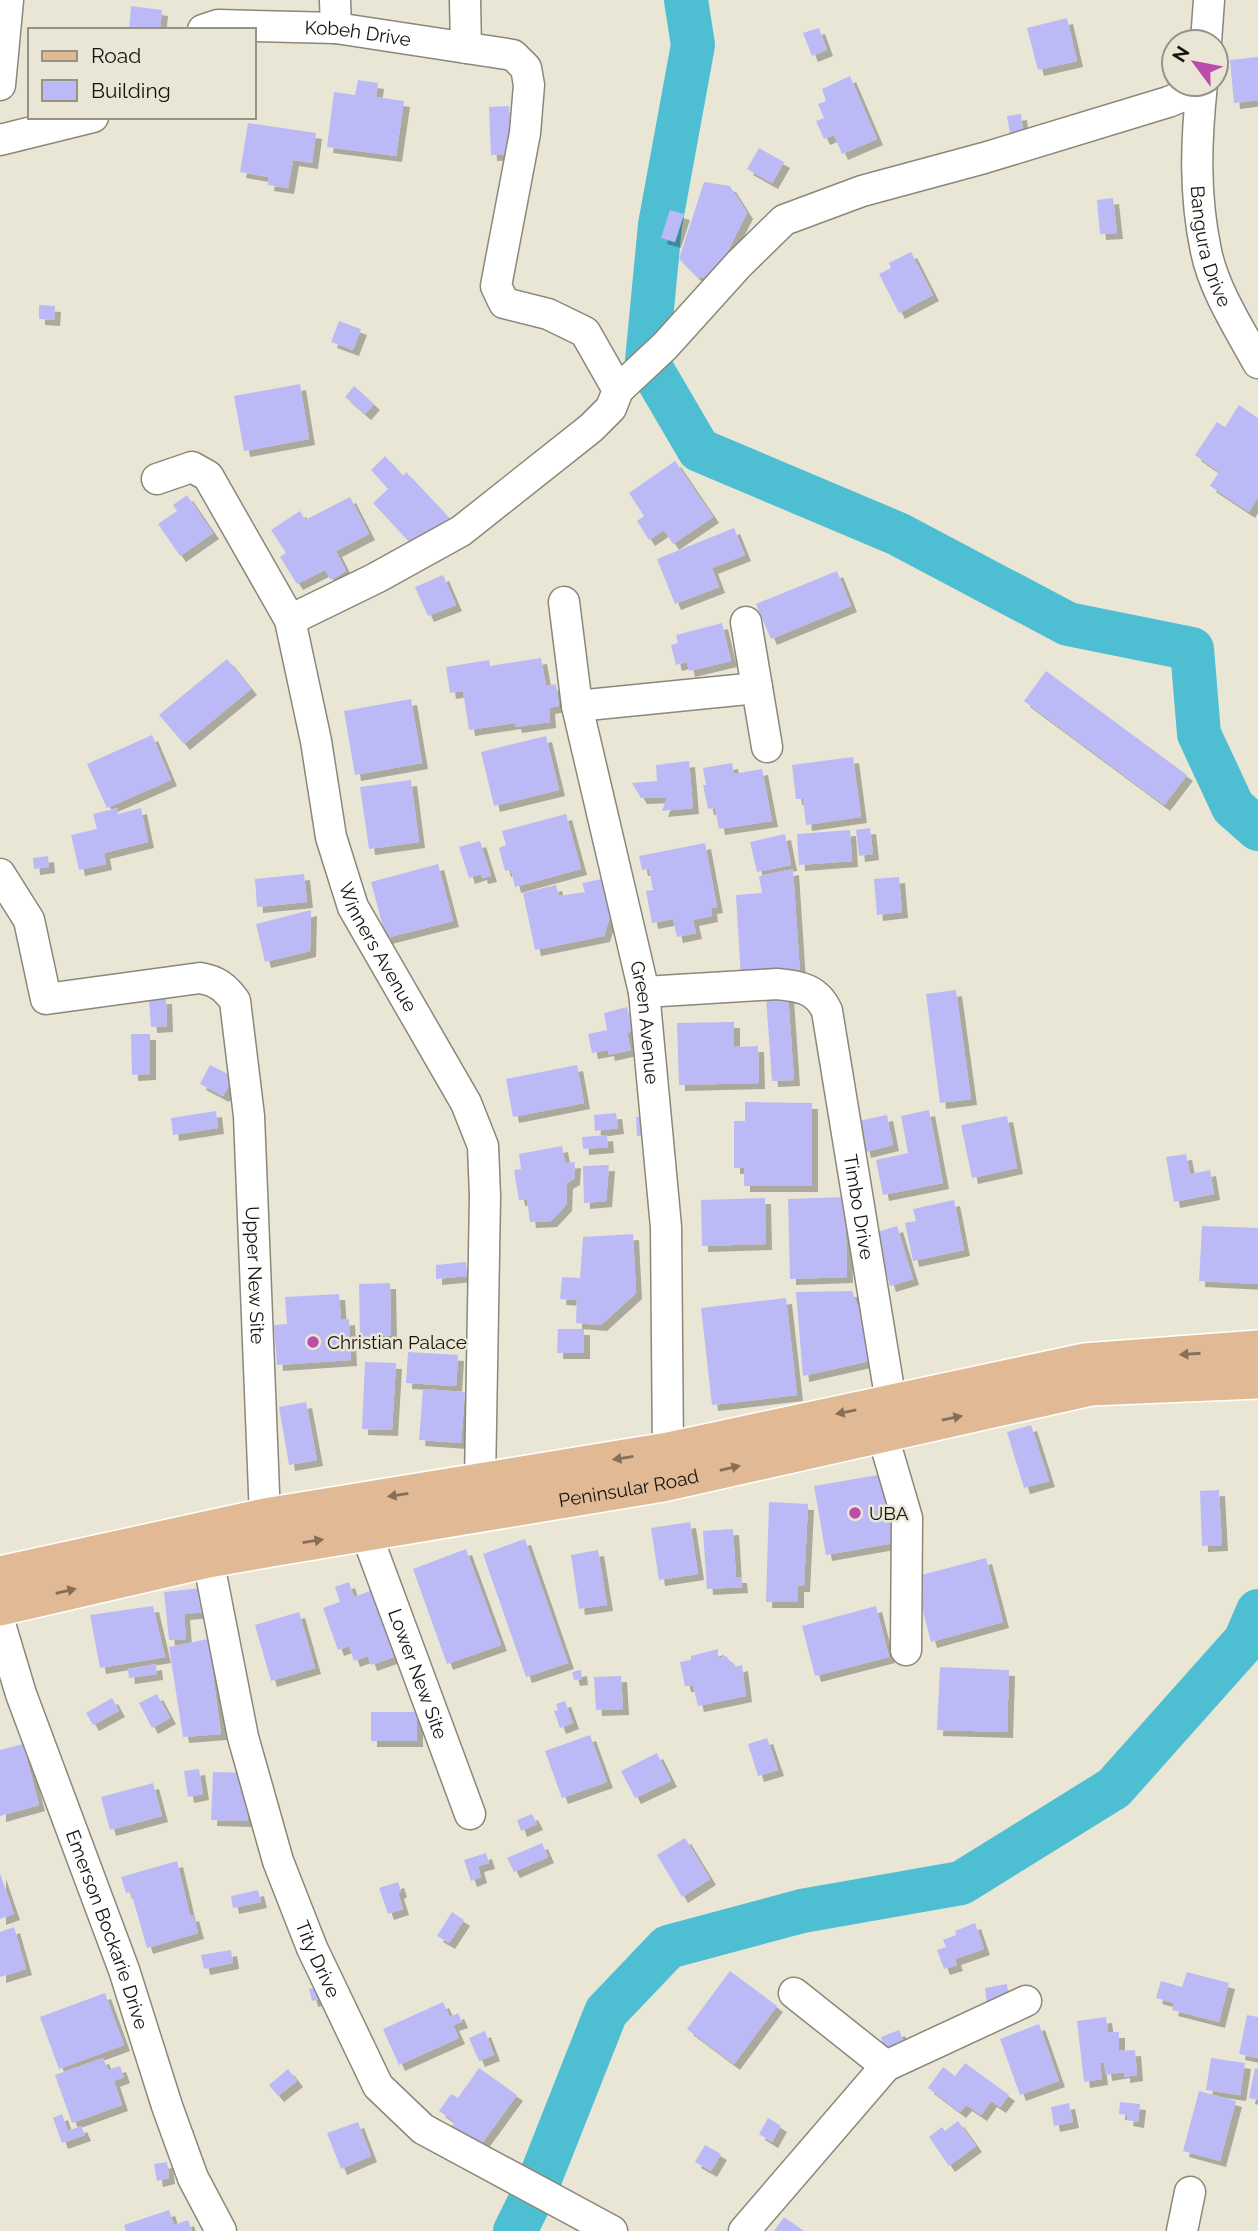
<svg xmlns="http://www.w3.org/2000/svg" width="1258" height="2231" font-family="Raleway,sans-serif">
<defs>
<filter id="shadow"><feDropShadow dx="6" dy="6" stdDeviation="0" flood-color="#0004"/></filter>
</defs>
<rect width="100%" height="100%" fill="#e9e6d6"/>
<g fill="none" stroke-linecap="round" stroke-linejoin="round">
<g stroke="#4ebfd2" stroke-width="44">
<polyline points="686,0 693,45 660,225 647,361 699,450 898,534 1068,624 1192,649 1199,734 1233,807 1258,829"/>
<polyline points="515,2231 536,2189 606,2012 668,1947 802,1911 961,1883 1114,1788 1245,1641 1258,1611"/>
</g>
</g>
<g fill="#bcbaf6" filter="url(#shadow)">
<polygon points="131,6 162,10 160,30 129,30"/>
<polygon points="1067,18 1077,61 1038,70 1027,28"/>
<polygon points="819,28 827,50 812,56 803,33"/>
<polygon points="1258,57 1258,100 1234,103 1230,60"/>
<polygon points="850,76 877,139 842,154 834,135 824,139 816,121 824,118 818,104 826,101 822,89"/>
<polygon points="358,80 378,83 376,97 404,101 396,156 327,147 334,92 355,95"/>
<polygon points="509,106 511,154 491,155 489,107"/>
<polygon points="1021,114 1023,132 1010,134 1007,116"/>
<polygon points="248,123 316,133 312,163 293,160 288,188 268,185 269,177 240,172"/>
<polygon points="759,148 784,162 772,183 747,169"/>
<polygon points="704,182 730,186 747,213 714,278 698,278 679,259"/>
<polygon points="1113,198 1117,233 1100,234 1097,200"/>
<polygon points="670,210 684,214 675,242 661,238"/>
<polygon points="911,252 933,295 899,313 879,274 891,268 889,263"/>
<polygon points="39,305 55,306 54,320 39,319"/>
<polygon points="339,321 361,329 353,350 331,342"/>
<polygon points="300,384 309,439 244,451 234,396"/>
<polygon points="354,386 374,404 365,414 345,397"/>
<polygon points="1239,405 1258,418 1258,497 1249,512 1210,486 1219,472 1195,455 1217,422 1225,427"/>
<polygon points="385,456 403,476 406,472 452,521 436,537 430,530 413,546 373,503 388,489 371,470"/>
<polygon points="675,461 713,517 673,544 664,530 649,540 637,521 644,516 629,493"/>
<polygon points="187,495 213,533 180,556 158,524 177,511 173,505"/>
<polygon points="350,497 369,534 336,551 346,571 331,580 325,570 297,584 280,557 286,553 271,530 300,511 305,520"/>
<polygon points="734,528 745,555 712,568 719,587 675,604 657,559"/>
<polygon points="837,571 851,606 771,639 756,604"/>
<polygon points="443,575 456,605 428,616 415,587"/>
<polygon points="722,623 731,661 689,671 687,662 676,665 671,645 678,643 676,635"/>
<polygon points="541,658 546,686 556,684 559,706 549,708 550,722 516,727 515,723 469,730 463,691 450,693 446,667 489,660 490,666"/>
<polygon points="227,659 251,689 184,744 159,715"/>
<polygon points="1046,671 1187,775 1164,805 1024,701"/>
<polygon points="411,699 422,763 355,775 344,711"/>
<polygon points="152,735 171,780 107,808 87,764"/>
<polygon points="546,736 559,790 494,806 481,752"/>
<polygon points="853,757 861,817 806,825 803,799 796,799 792,765"/>
<polygon points="689,761 693,808 662,811 667,797 641,798 632,783 657,781 656,765"/>
<polygon points="732,763 734,774 762,769 772,821 719,829 715,808 708,809 703,785 706,785 703,768"/>
<polygon points="411,780 419,842 369,849 360,787"/>
<polygon points="117,808 118,814 141,808 148,842 104,853 106,864 79,870 71,835 97,829 93,814"/>
<polygon points="566,814 581,869 515,887 511,870 505,871 499,848 506,845 502,831"/>
<polygon points="870,828 873,854 859,856 856,830"/>
<polygon points="850,830 852,861 799,865 797,834"/>
<polygon points="785,834 791,865 757,872 750,842"/>
<polygon points="480,841 491,876 482,878 481,874 469,878 459,847"/>
<polygon points="705,843 717,907 711,908 712,916 693,920 696,933 677,937 673,919 652,923 646,891 653,890 649,869 642,870 639,856"/>
<polygon points="48,856 49,867 34,869 33,858"/>
<polygon points="438,864 453,921 386,938 371,882"/>
<polygon points="793,869 800,974 741,978 736,895 762,893 759,876"/>
<polygon points="304,874 307,902 257,907 255,879"/>
<polygon points="899,877 902,912 877,915 874,879"/>
<polygon points="607,878 613,907 604,936 535,950 523,893 556,885 559,896 585,892 582,883"/>
<polygon points="311,910 310,951 265,962 256,924"/>
<polygon points="956,990 971,1099 940,1103 926,994"/>
<polygon points="788,995 794,1080 772,1081 766,997"/>
<polygon points="166,998 167,1026 151,1027 149,999"/>
<polygon points="627,1007 633,1031 627,1033 631,1050 609,1055 608,1050 592,1053 588,1034 607,1030 604,1013"/>
<polygon points="734,1022 734,1047 758,1046 759,1083 679,1085 677,1023"/>
<polygon points="131,1034 150,1034 150,1074 132,1075"/>
<polygon points="210,1065 234,1077 223,1096 200,1084"/>
<polygon points="577,1065 584,1103 513,1117 506,1079"/>
<polygon points="745,1102 812,1103 812,1186 744,1186 744,1168 734,1168 734,1121 745,1121"/>
<polygon points="929,1110 943,1183 883,1195 876,1160 908,1153 901,1116"/>
<polygon points="216,1111 218,1128 173,1135 171,1118"/>
<polygon points="616,1113 618,1128 595,1131 594,1115"/>
<polygon points="887,1115 893,1145 865,1152 858,1121"/>
<polygon points="648,1116 649,1135 637,1136 636,1117"/>
<polygon points="1007,1116 1017,1168 972,1178 961,1125"/>
<polygon points="607,1135 608,1147 583,1149 582,1137"/>
<polygon points="562,1146 565,1163 575,1162 574,1179 567,1183 566,1205 551,1221 530,1222 527,1200 519,1200 514,1170 521,1169 519,1154"/>
<polygon points="1186,1154 1190,1174 1210,1170 1214,1194 1174,1202 1166,1157"/>
<polygon points="609,1165 606,1201 584,1203 583,1166"/>
<polygon points="845,1197 847,1277 790,1279 788,1199"/>
<polygon points="765,1198 766,1244 702,1246 701,1200"/>
<polygon points="954,1200 964,1250 913,1261 905,1223 916,1221 913,1209"/>
<polygon points="897,1226 913,1279 890,1286 874,1233"/>
<polygon points="1202,1226 1258,1228 1258,1284 1199,1281"/>
<polygon points="633,1234 636,1293 601,1325 576,1323 577,1300 560,1299 562,1277 580,1278 583,1237"/>
<polygon points="466,1262 467,1276 436,1279 436,1265"/>
<polygon points="390,1283 391,1335 360,1337 359,1284"/>
<polygon points="852,1291 878,1359 803,1376 796,1292"/>
<polygon points="339,1294 341,1320 349,1319 351,1360 277,1365 274,1325 287,1324 285,1297"/>
<polygon points="786,1298 797,1395 712,1405 701,1308"/>
<polygon points="558,1329 584,1329 584,1353 557,1353"/>
<polygon points="408,1352 458,1355 456,1386 406,1383"/>
<polygon points="365,1362 396,1363 392,1430 362,1429"/>
<polygon points="423,1389 465,1392 461,1443 419,1440"/>
<polygon points="306,1402 317,1460 289,1465 279,1407"/>
<polygon points="1031,1425 1049,1481 1024,1488 1007,1432"/>
<polygon points="884,1474 894,1543 826,1555 814,1486"/>
<polygon points="1219,1490 1222,1545 1202,1546 1200,1491"/>
<polygon points="769,1502 808,1504 804,1586 798,1586 798,1602 766,1602"/>
<polygon points="690,1522 698,1574 659,1580 651,1528"/>
<polygon points="733,1529 736,1577 741,1577 742,1587 707,1589 703,1531"/>
<polygon points="525,1539 568,1663 526,1677 483,1554"/>
<polygon points="466,1549 501,1645 447,1664 413,1569"/>
<polygon points="598,1550 607,1605 579,1609 571,1555"/>
<polygon points="986,1558 1003,1622 931,1642 914,1577"/>
<polygon points="349,1582 354,1597 380,1587 395,1629 385,1633 394,1657 371,1665 368,1656 354,1661 349,1646 338,1650 323,1608 340,1602 335,1587"/>
<polygon points="202,1588 204,1612 184,1614 186,1639 169,1640 164,1592"/>
<polygon points="153,1606 165,1657 100,1668 90,1615"/>
<polygon points="876,1606 889,1657 815,1676 802,1626"/>
<polygon points="299,1612 315,1668 271,1681 255,1625"/>
<polygon points="208,1639 221,1734 183,1737 169,1647"/>
<polygon points="718,1649 718,1658 726,1656 735,1667 742,1665 746,1696 698,1706 693,1686 685,1686 680,1662 691,1660 691,1656"/>
<polygon points="156,1664 157,1674 129,1678 128,1669"/>
<polygon points="940,1667 1009,1670 1007,1732 937,1730"/>
<polygon points="581,1670 582,1679 574,1680 572,1672"/>
<polygon points="621,1676 623,1709 596,1710 594,1677"/>
<polygon points="157,1694 170,1718 152,1728 139,1703"/>
<polygon points="112,1698 119,1711 93,1725 86,1713"/>
<polygon points="565,1701 573,1723 560,1728 554,1711 558,1710 556,1704"/>
<rect x="371" y="1712" width="46" height="29"/>
<polygon points="590,1735 607,1782 562,1798 545,1751"/>
<polygon points="767,1738 778,1770 758,1776 748,1744"/>
<polygon points="23,1744 39,1805 0,1816 0,1750"/>
<polygon points="657,1753 671,1781 635,1798 621,1771"/>
<polygon points="199,1769 203,1794 188,1797 184,1771"/>
<polygon points="213,1772 249,1773 247,1821 211,1820"/>
<polygon points="153,1783 162,1816 110,1830 101,1797"/>
<polygon points="532,1814 537,1824 521,1831 517,1820"/>
<polygon points="685,1838 710,1879 682,1897 657,1855"/>
<polygon points="542,1843 548,1857 514,1872 507,1858"/>
<polygon points="486,1853 489,1863 478,1866 481,1877 471,1881 464,1860"/>
<polygon points="177,1861 190,1916 193,1915 198,1933 147,1948 131,1892 126,1893 121,1877"/>
<polygon points="0,1873 14,1914 0,1919"/>
<polygon points="398,1882 401,1891 398,1893 403,1909 388,1914 379,1888"/>
<polygon points="258,1890 261,1902 233,1908 231,1896"/>
<polygon points="452,1912 464,1920 449,1943 437,1936"/>
<polygon points="975,1923 984,1949 955,1959 957,1965 944,1969 937,1950 946,1947 943,1940 956,1935 955,1931"/>
<polygon points="14,1927 26,1969 0,1977 0,1932"/>
<polygon points="231,1950 233,1963 204,1969 201,1955"/>
<polygon points="730,1971 777,2006 734,2064 687,2029"/>
<polygon points="1187,1972 1229,1983 1219,2022 1172,2010 1174,2003 1156,1998 1161,1981 1182,1987"/>
<polygon points="1007,1984 1009,1999 987,2003 985,1988"/>
<polygon points="322,1986 324,1998 312,2001 309,1989"/>
<polygon points="105,1993 124,2045 59,2069 40,2017"/>
<polygon points="443,2002 450,2017 458,2013 462,2022 453,2025 459,2038 399,2065 383,2029"/>
<polygon points="1247,2015 1258,2017 1258,2058 1239,2054"/>
<polygon points="1106,2017 1108,2032 1119,2032 1119,2051 1135,2050 1137,2075 1124,2077 1124,2072 1106,2075 1104,2062 1100,2063 1102,2079 1084,2082 1077,2021"/>
<polygon points="1039,2024 1059,2081 1020,2095 1000,2039"/>
<polygon points="899,2030 904,2042 885,2050 881,2037"/>
<polygon points="485,2031 494,2055 479,2061 469,2038"/>
<polygon points="103,2058 108,2070 120,2066 124,2077 114,2081 122,2105 72,2123 55,2075"/>
<polygon points="1211,2058 1245,2063 1240,2095 1206,2090"/>
<polygon points="965,2063 1009,2095 1000,2107 991,2101 981,2115 966,2105 960,2112 928,2088 943,2067 955,2076"/>
<polygon points="479,2068 517,2095 477,2150 449,2130 455,2122 439,2111 451,2094 458,2098"/>
<polygon points="1255,2068 1258,2069 1258,2100 1249,2098"/>
<polygon points="288,2069 297,2081 278,2096 269,2085"/>
<polygon points="1199,2091 1236,2101 1220,2161 1183,2151"/>
<polygon points="1120,2102 1140,2104 1138,2122 1127,2120 1128,2115 1119,2114"/>
<polygon points="1069,2103 1073,2122 1054,2126 1051,2107"/>
<polygon points="62,2114 68,2131 81,2126 85,2135 62,2143 53,2118"/>
<polygon points="768,2118 781,2126 772,2142 759,2134"/>
<polygon points="958,2121 976,2146 949,2166 929,2137 942,2127 945,2131"/>
<polygon points="358,2122 371,2156 341,2169 327,2133"/>
<polygon points="705,2145 721,2154 711,2171 695,2162"/>
<polygon points="167,2162 169,2178 157,2181 154,2164"/>
<polygon points="169,2210 174,2225 188,2220 192,2231 126,2231 124,2225"/>
<polygon points="784,2217 804,2231 774,2231"/>
</g>
<g fill="none" stroke-linecap="round" stroke-linejoin="round">
<defs>
<g id="minor">
<polyline points="335,0 336,28"/>
<polyline points="465,0 466,48"/>
<path id="s1" d="M203,30L218,25L336,28L513,55L526,68L529,85L525,133L496,286L504,303L548,314L585,332L618,390L611,408L591,428L461,531L376,578L290,620"/>
<polyline points="1206,42 1209,0"/>
<path id="s2" d="M1202,84C1196,141 1194,194 1206,251C1214,290 1239,328 1258,363"/>
<polyline points="0,85 8,0"/>
<polyline points="0,140 93,117"/>
<polyline points="618,390 665,346 739,264 784,220 862,191 984,158 1168,102 1201,89"/>
<path id="s3" d="M157,479L192,467L208,476L290,620L316,741L331,837L353,907L466,1103L483,1146L485,1196L480,1481L483,1502"/>
<path id="s4" d="M564,602L577,706L644,992L666,1227L668,1451"/>
<polyline points="746,622 767,747"/>
<polyline points="577,706 757,688"/>
<path id="s5" d="M0,874L29,920L46,999L200,978C217,981 225,987 235,1001L249,1116L265,1517L269,1537"/>
<path id="s6" d="M644,992L777,984C800,986 817,989 827,1011L891,1402"/>
<polyline points="882,1433 907,1518 906,1650"/>
<path id="s7" d="M366,1533L470,1814"/>
<path id="s8" d="M208,1559L243,1737L278,1861L312,1948L378,2086L423,2129L612,2231"/>
<path id="s9" d="M0,1624L21,1694L124,1970L167,2106L193,2178L221,2231"/>
<polyline points="794,1993 886,2066"/>
<polyline points="744,2231 886,2066 1026,2001"/>
<polyline points="1182,2231 1190,2192"/>
</g>
<g id="major">
<polyline points="0,1575 265,1517 668,1451 1084,1362 1258,1349"/>
<path id="s10" d="M0,1607L208,1559L271,1548L663,1483L1091,1387L1258,1380"/>
</g>
</defs>
<use href="#minor" stroke="#8b8779" stroke-width="33"/>
<use href="#major" stroke="#fff" stroke-width="40"/>
<use href="#minor" stroke="#fff" stroke-width="30"/>
<use href="#major" stroke="#e1ba95" stroke-width="37"/>
</g>
<defs><path id="oneway-solid" d="M-6-.8H1V-3.2L6.5 0L1 3.2V.8H-6Z" transform="scale(1.75)"/></defs>
<g fill="#866f59">
<use href="#oneway-solid" transform="translate(1190 1354) rotate(176)"/>
<use href="#oneway-solid" transform="translate(846 1412) rotate(168)"/>
<use href="#oneway-solid" transform="translate(952 1418) rotate(-12)"/>
<use href="#oneway-solid" transform="translate(623 1458) rotate(171)"/>
<use href="#oneway-solid" transform="translate(730 1468) rotate(-13)"/>
<use href="#oneway-solid" transform="translate(398 1495) rotate(171)"/>
<use href="#oneway-solid" transform="translate(313 1541) rotate(-9)"/>
<use href="#oneway-solid" transform="translate(66 1591) rotate(-13)"/>
</g>
<g fill="#bc4caa" stroke="#e9e6d6" stroke-width="2.5">
<circle cx="313" cy="1342" r="7"/>
<circle cx="855" cy="1513" r="7"/>
</g>
<g text-anchor="middle" dominant-baseline="central" stroke-width="5" stroke-linejoin="round" paint-order="stroke">
<g font-size="19" fill="#16140f" stroke="#e9e6d6">
<text stroke="none"><textPath href="#s1" startOffset="156">Kobeh Drive</textPath></text>
<text stroke="none"><textPath href="#s2" startOffset="164">Bangura Drive</textPath></text>
<text stroke="none"><textPath href="#s3" startOffset="562">Winners Avenue</textPath></text>
<text stroke="none"><textPath href="#s4" startOffset="429">Green Avenue</textPath></text>
<text stroke="none"><textPath href="#s6" startOffset="392">Timbo Drive</textPath></text>
<text stroke="none"><textPath href="#s5" startOffset="609">Upper New Site</textPath></text>
<text stroke="none"><textPath href="#s10" startOffset="640">Peninsular Road</textPath></text>
<text stroke="none"><textPath href="#s7" startOffset="150">Lower New Site</textPath></text>
<text stroke="none"><textPath href="#s9" startOffset="324">Emerson Bockarie Drive</textPath></text>
<text stroke="none"><textPath href="#s8" startOffset="416">Tity Drive</textPath></text>
</g>
<g font-size="19" fill="#16140f" stroke="#e9e6d6" text-anchor="start">
<text x="327" y="1342">Christian Palace</text>
<text x="869" y="1513">UBA</text>
</g>
</g>
<rect x="28" y="28" width="228" height="91" fill="#e9e6d6" stroke="#959286" stroke-width="2"/>
<rect x="42" y="51" width="35" height="10" fill="#e1ba95" stroke="#959286" stroke-width="2"/>
<text x="91" y="63" font-size="21" fill="#16140f">Road</text>
<rect x="42" y="80" width="35" height="21" fill="#bcbaf6" stroke="#959286" stroke-width="2"/>
<text x="91" y="98" font-size="21" fill="#16140f">Building</text>
<g transform="translate(1195 63) rotate(302)"><circle r="33" fill="#e9e6d6" stroke="#959286" stroke-width="2"/>
<path d="M0-5L12 26L0 18L-12 26Z" fill="#bc4caa"/>
<text y="-10" font-size="19" font-weight="bold" text-anchor="middle" fill="#16140f">N</text>
</g>
</svg>
